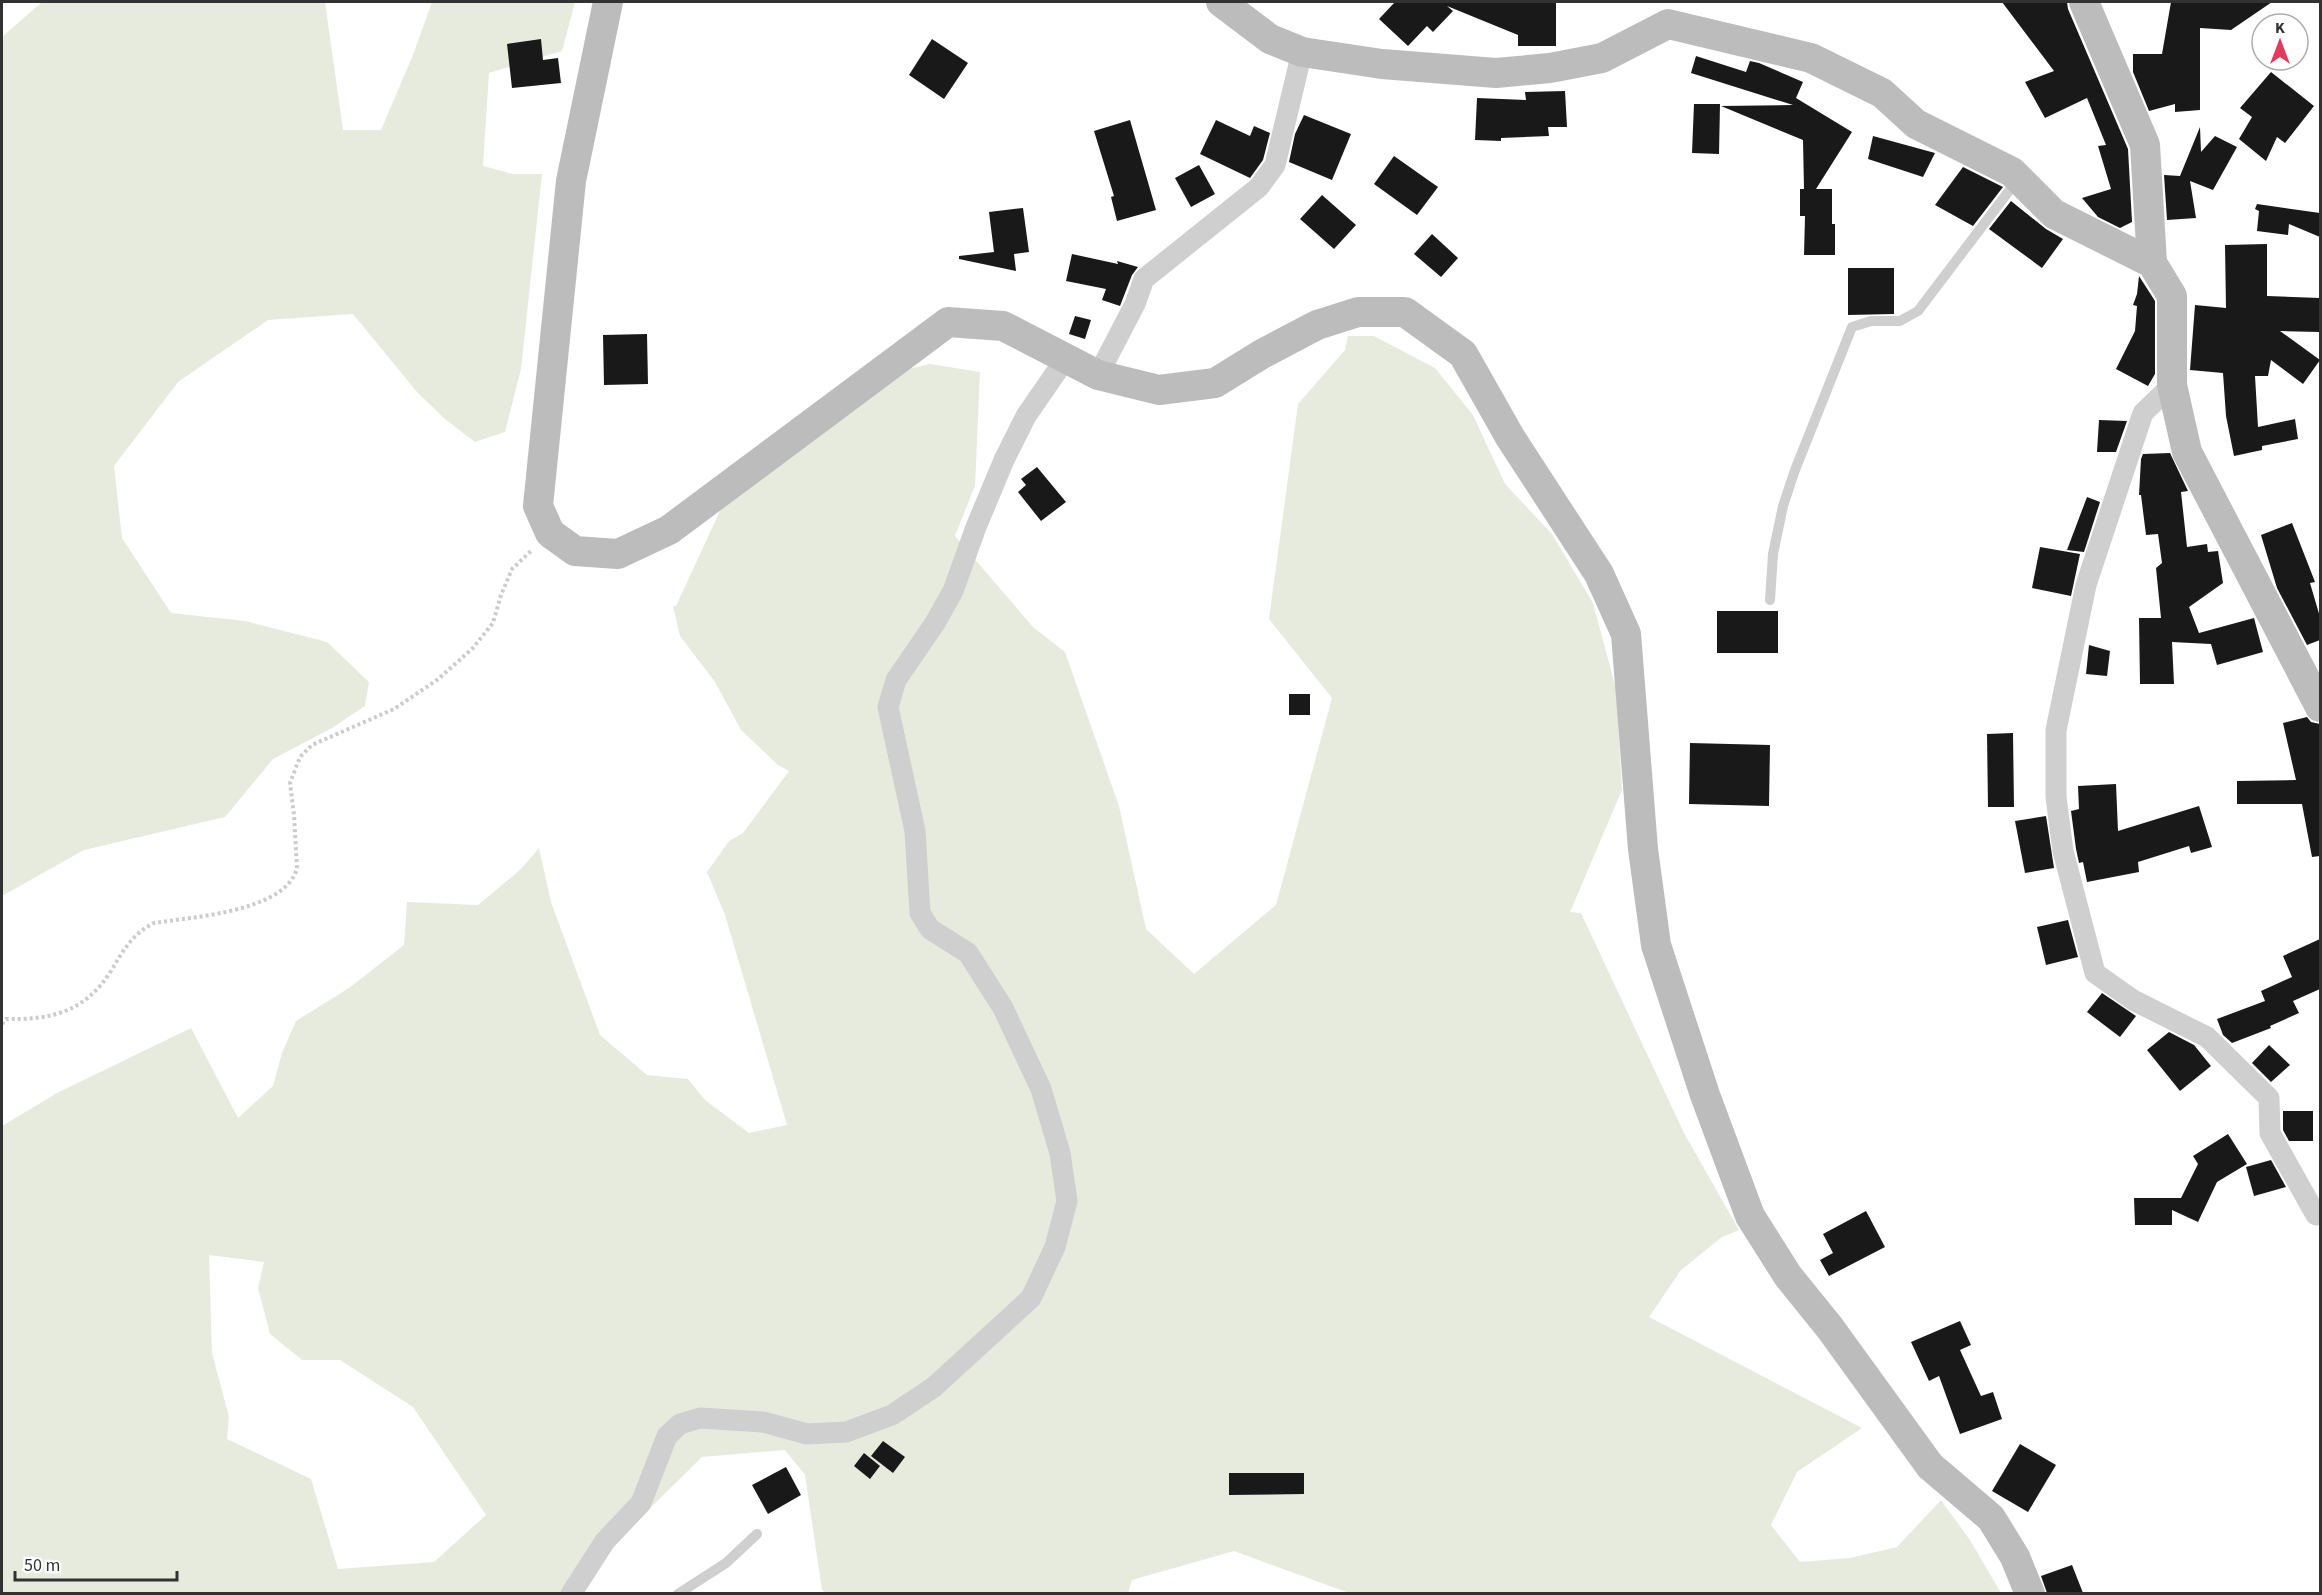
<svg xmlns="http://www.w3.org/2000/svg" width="2322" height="1595" font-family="'Source Sans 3',sans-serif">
<rect width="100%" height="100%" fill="#fff"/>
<g fill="#e7ebde" fill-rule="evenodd">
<polygon points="42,2 325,2 343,130 381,130 413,55 432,2 575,2 562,51 489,73 483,166 513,174 542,174 521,369 505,432 475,442 445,419 417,392 353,314 268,320 178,382 114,466 122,538 171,613 245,621 327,642 369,682 365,706 332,728 273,759 225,817 84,850 2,896 2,37"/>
<path d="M1348,336H1374L1435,368L1473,415L1505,484L1552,534L1593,603L1616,689L1622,790L1570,912L1581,913L1684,1133L1739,1230L1722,1237L1681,1270L1649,1317L1862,1428L1797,1472L1771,1525L1800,1562L1850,1558L1897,1547L1941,1500L1970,1540L2001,1593H1349L1234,1551L1132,1580L1128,1593H826L822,1590L805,1475L785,1450L702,1457L564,1593L2,1594V1126L57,1093L191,1028L238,1118L273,1086L282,1053L296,1021L349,988L404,945L407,902L478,905L521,869L539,848L551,902L600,1035L647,1075L688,1079L705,1100L749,1133L787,1125L725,915L707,872L729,841L743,833L789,771L778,765L741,730L715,682L680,636L673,606H676L726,498L895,372L930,364L980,372L975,486L955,536L1033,627L1065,652L1119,806L1146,929L1194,974L1276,905L1332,698L1269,619L1298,404L1345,350ZM209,1255L264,1262L258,1288L270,1334L302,1360H340L413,1407L486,1515L434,1562L338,1569L311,1479L227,1439L229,1417L212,1353Z"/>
</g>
<g fill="#191919">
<polygon points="1395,2 1556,2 1556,46 1518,46 1518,35 1447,6 1453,11 1433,32 1427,26 1408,46 1379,19"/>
<polygon points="2002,2 2067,2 2068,9 2128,149 2132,222 2120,228 2098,217 2082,198 2111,189 2098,146 2106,145 2087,98 2045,118 2025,82 2054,71"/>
<polygon points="2171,2 2272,2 2231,30 2200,28 2200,110 2175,112 2175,104 2149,111 2133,72 2133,54 2162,54"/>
<polygon points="541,39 543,60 558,58 561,83 512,88 507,44"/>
<polygon points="932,39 968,63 944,99 909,75"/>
<polygon points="1696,56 1746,72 1750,61 1759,63 1803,82 1796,98 1852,132 1816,189 1832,189 1832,224 1835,224 1835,255 1804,255 1805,216 1800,216 1800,189 1804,189 1803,140 1721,106 1793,105 1691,73"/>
<polygon points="2271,72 2314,106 2285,143 2277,137 2266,161 2239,139 2252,117 2240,108"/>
<polygon points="1565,91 1567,127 1548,127 1549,136 1501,138 1501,141 1475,140 1477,98 1526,100 1525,92"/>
<polygon points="1694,104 1720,104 1719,154 1692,153"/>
<polygon points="1304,115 1351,134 1332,180 1289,162 1295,134"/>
<polygon points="1130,120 1156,210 1117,221 1111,197 1114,196 1094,131"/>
<polygon points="1216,120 1250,136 1254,126 1270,133 1263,160 1250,178 1200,154"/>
<polygon points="2200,127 2201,152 2215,136 2237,147 2213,190 2190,181 2196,218 2167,220 2164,175 2180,176"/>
<polygon points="1873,136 1935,153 1923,177 1868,159"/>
<polygon points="1394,156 1438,187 1417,215 1374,184"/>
<polygon points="1199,165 1215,194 1191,207 1175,178"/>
<polygon points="1963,167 2003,187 1973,226 1935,205"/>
<polygon points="1322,195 1356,225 1334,249 1300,219"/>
<polygon points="2011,201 2046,229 2063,239 2042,268 1989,229"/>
<polygon points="2257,204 2320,213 2320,237 2289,224 2288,235 2257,231 2259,211 2255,209"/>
<polygon points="1023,208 1029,252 1014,254 1016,271 959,259 959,256 994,252 989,212"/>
<polygon points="1432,234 1458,258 1441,277 1414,254"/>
<polygon points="2267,244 2267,296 2320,298 2320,332 2280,331 2320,360 2303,384 2271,360 2268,376 2255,376 2258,427 2295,419 2298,439 2262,446 2262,450 2234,456 2226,416 2223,373 2190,370 2195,305 2226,308 2225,245"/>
<polygon points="1072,254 1118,264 1117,261 1138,267 1132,275 1120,306 1102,300 1106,289 1066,281"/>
<polygon points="1848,268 1894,268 1894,314 1848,315"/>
<polygon points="2139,276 2155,301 2155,374 2148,386 2116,369 2135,331 2137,306 2133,305 2137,294"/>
<polygon points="1075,316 1091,320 1085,339 1069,334"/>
<polygon points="647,334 648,384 604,385 603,335"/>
<polygon points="2099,420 2127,421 2116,452 2097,452"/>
<polygon points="2170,453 2188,491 2181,492 2187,547 2207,544 2208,552 2218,551 2223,583 2189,607 2199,633 2254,618 2263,652 2217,665 2211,644 2172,642 2174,684 2140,684 2139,618 2161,618 2156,568 2162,563 2158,534 2146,535 2141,495 2139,495 2141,459 2143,454"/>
<polygon points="1037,467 1066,502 1041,521 1018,492 1026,485 1021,479"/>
<polygon points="2087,497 2100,502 2084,552 2067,550"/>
<polygon points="2292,523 2315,582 2310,583 2320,617 2320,640 2307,645 2277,588 2261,535"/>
<polygon points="2040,547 2080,554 2071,596 2032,588"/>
<rect x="1717" y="611" width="61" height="42"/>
<polygon points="2089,645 2110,651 2107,676 2086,674"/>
<rect x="1289" y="694" width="21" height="21"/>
<polygon points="2307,717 2311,722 2320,724 2320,856 2312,857 2302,804 2237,804 2237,781 2296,780 2283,723"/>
<polygon points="2013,733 2014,807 1988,807 1987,734"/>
<polygon points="1690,743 1770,745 1769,806 1689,804"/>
<polygon points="2116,784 2118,831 2199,806 2212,847 2191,853 2189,846 2138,862 2139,872 2087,882 2083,862 2079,863 2076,849 2071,811 2079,809 2078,786"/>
<polygon points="2046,816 2054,868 2025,873 2015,821"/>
<polygon points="2068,920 2078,957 2046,965 2037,927"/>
<polygon points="2320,939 2320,989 2293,1001 2299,1013 2270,1026 2271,1028 2232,1043 2223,1035 2217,1019 2265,1001 2261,991 2292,977 2283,956"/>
<polygon points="2102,993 2136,1016 2120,1037 2087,1012"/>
<polygon points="2169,1032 2194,1045 2211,1066 2180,1091 2147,1050"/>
<polygon points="2269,1045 2290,1065 2271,1082 2252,1063"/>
<polygon points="2283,1111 2313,1111 2313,1141 2289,1141 2283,1130"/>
<polygon points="2228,1134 2247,1164 2217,1182 2198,1222 2172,1210 2172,1225 2135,1225 2134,1198 2181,1198 2198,1164 2193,1156"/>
<polygon points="2271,1160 2286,1187 2254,1196 2246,1167"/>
<polygon points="1866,1211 1885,1247 1829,1276 1820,1260 1833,1253 1823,1234"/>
<polygon points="1960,1321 1971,1345 1960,1350 1981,1396 1993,1392 2002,1419 1960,1434 1939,1376 1929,1381 1911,1342"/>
<polygon points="883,1441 905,1457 893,1473 871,1456"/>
<polygon points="2020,1444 2056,1465 2028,1512 1992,1491"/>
<polygon points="864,1453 880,1466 870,1479 854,1466"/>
<polygon points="786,1467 801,1495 768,1514 752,1485"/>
<polygon points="1229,1473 1304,1473 1304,1494 1229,1495"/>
<polygon points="2072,1565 2083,1593 2047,1593 2041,1576"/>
</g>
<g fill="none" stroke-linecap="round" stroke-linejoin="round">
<path stroke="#ccc" stroke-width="4" stroke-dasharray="3 3" stroke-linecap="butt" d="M2,1024L6,1019C51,1020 85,1012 111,971C123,951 132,934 154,923C191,917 286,912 297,868L294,815L290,783L300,757L312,745L394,709L437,680L472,649L493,623L501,595L512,569L532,550"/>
<g stroke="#cfcfcf" stroke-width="10">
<polyline points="1770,600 1773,554 1783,506 1795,470 1852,327 1871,321 1900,321 1918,311 2018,179"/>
<polyline points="678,1594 726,1563 757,1534"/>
</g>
<g stroke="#cfcfcf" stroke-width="21">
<polyline points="1098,375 1135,304 1144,279 1259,187 1275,165 1302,52"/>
<polyline points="2172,385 2143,413 2086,585 2056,730 2056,797 2063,851 2095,973 2133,1000 2207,1037 2269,1098 2270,1133 2316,1215"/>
<polyline points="571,1594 605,1541 641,1503 667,1436 680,1424 700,1418 763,1422 807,1434 846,1432 892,1415 934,1387 1031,1298 1055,1247 1067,1201 1060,1153 1041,1089 1003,1008 968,953 930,929 920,913 915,831 888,707 896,680 935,623 953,591 976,527 1004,460 1026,416 1066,358"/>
</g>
<g stroke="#bcbcbc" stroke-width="30">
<polyline points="608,2 571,181 538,506 550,533 575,551 618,554 669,530 948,322 1003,326 1098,375 1159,390 1215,383 1262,354 1317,325 1358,312 1405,312 1463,354 1510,437 1599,574 1626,634 1643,849 1656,945 1705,1095 1750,1216 1788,1276 1830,1328 1930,1466 1991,1518 2015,1557 2030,1594"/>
<polyline points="1221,2 1270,39 1302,52 1382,64 1496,73 1550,68 1602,58 1668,24 1811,58 1882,93 1916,124 2012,172 2054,214 2152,263 2172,296 2172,385 2187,452 2320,707"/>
<polyline points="2084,2 2145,145 2152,263"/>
</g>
</g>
<rect width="2322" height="1595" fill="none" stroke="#323232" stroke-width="6"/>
<g transform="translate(2280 42)"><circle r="28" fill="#ffffff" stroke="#adadad" stroke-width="1.5"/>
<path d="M0-4.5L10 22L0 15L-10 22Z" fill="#e33b5e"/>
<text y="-9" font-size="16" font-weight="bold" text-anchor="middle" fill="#323232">K</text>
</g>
<path d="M15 1571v9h162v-9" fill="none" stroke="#323232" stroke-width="3"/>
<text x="24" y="1571" font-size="18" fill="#323232" stroke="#ffffff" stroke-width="4.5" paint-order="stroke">50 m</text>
</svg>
